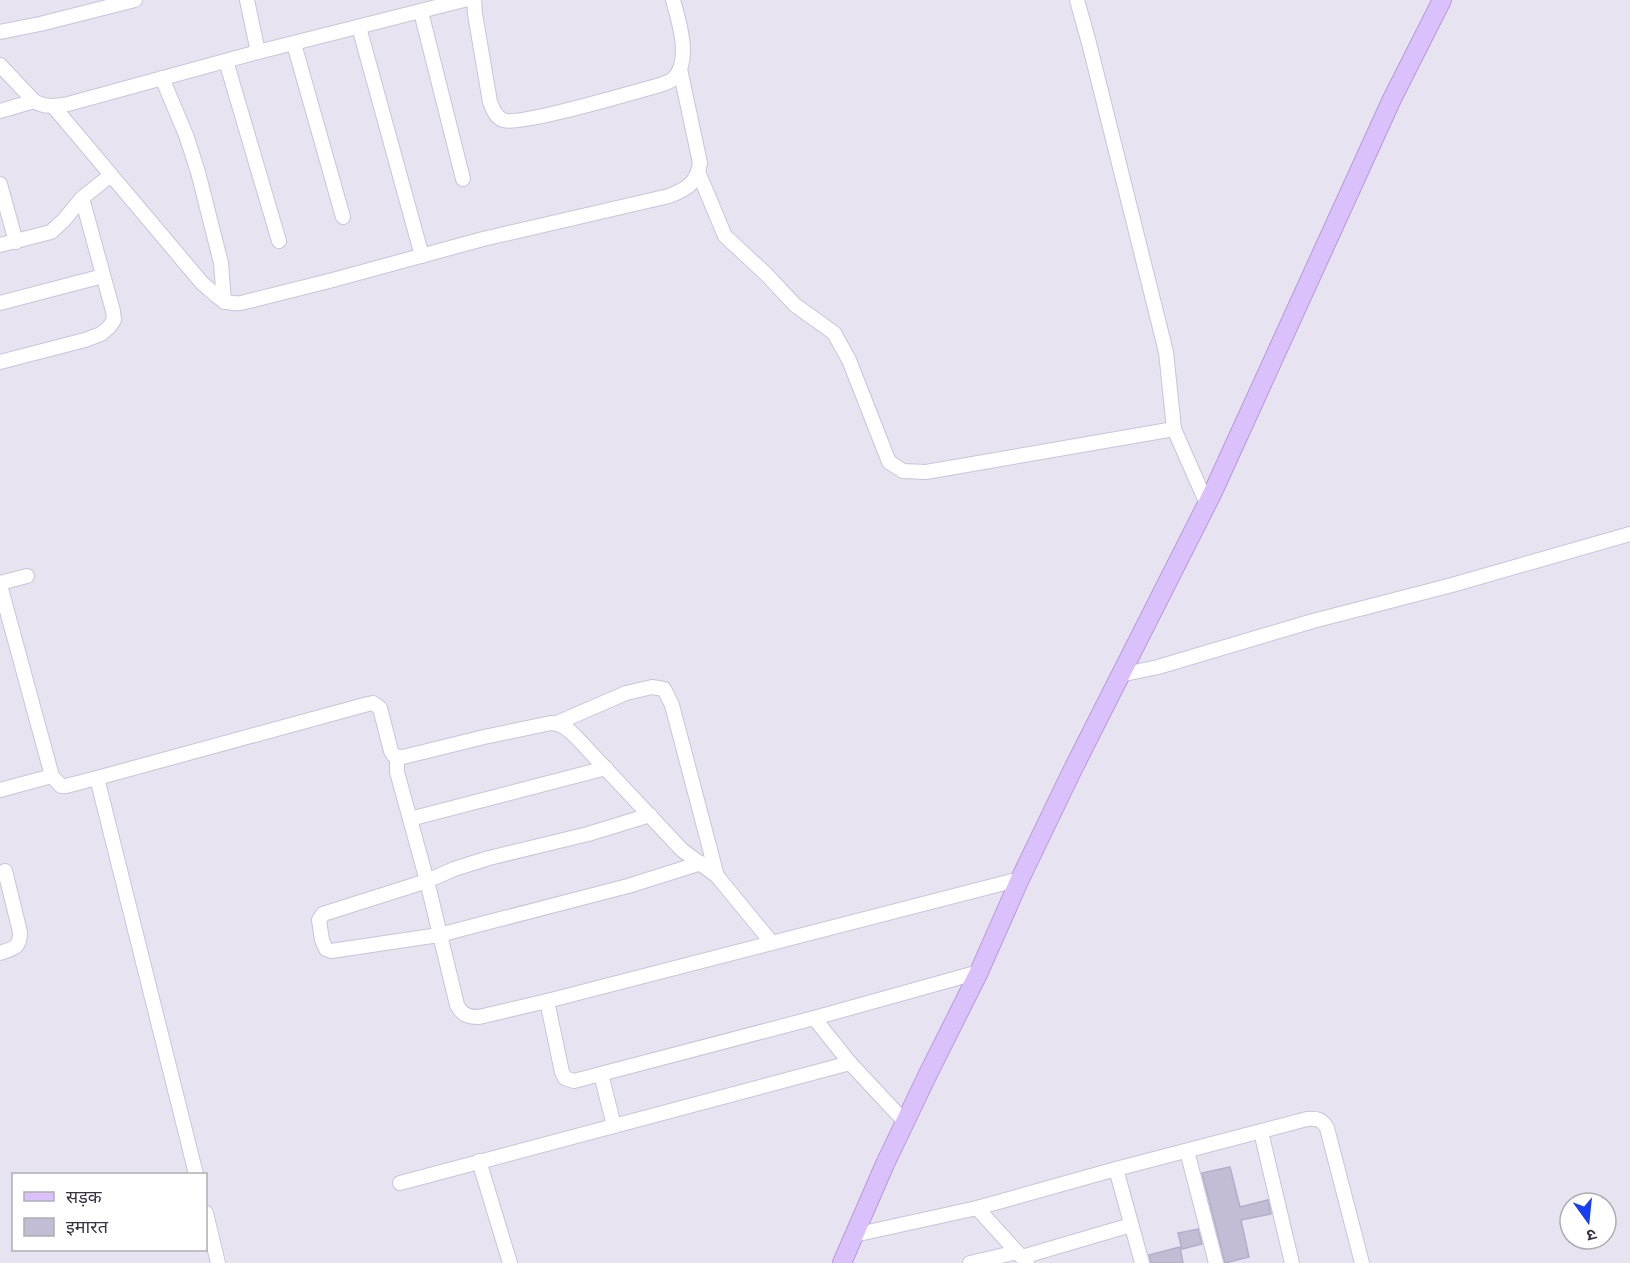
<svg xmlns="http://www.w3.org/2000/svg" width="1630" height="1263" font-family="'Space Grotesk','Noto Sans Devanagari',sans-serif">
<rect width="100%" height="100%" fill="#e8e3f1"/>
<g fill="#c3bcd5" stroke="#b6accc" stroke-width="1.5">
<polygon points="1230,1167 1240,1207 1268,1200 1271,1214 1241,1220 1249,1257 1225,1263 1202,1173"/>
<polygon points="1198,1229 1202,1244 1182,1249 1178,1233"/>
<polygon points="1180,1247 1183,1263 1151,1263 1149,1255"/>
</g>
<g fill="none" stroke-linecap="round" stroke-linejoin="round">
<defs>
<g id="street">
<polyline points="247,0 258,52"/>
<path d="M474,0L475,14L490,102C493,109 495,117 503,120C518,127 637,91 660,85C664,83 670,82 673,79C692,62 679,21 673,0"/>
<polyline points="1077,0 1089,43 1166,352 1174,429"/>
<polyline points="421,12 463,179"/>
<polyline points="359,27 422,256"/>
<polyline points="0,32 40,24 135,0"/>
<polyline points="294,44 343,217"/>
<polyline points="226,61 279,241"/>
<path d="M0,65L34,101C45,108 56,106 68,104L258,52L464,0"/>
<polyline points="162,78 186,135 198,172 221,263 224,302"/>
<path d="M53,106L202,283C217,295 221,305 241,303L329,281L483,239L669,196C687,189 697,183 700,163L680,69"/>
<polyline points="0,111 34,101"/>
<polyline points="699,174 725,236 767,275 795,305 834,333 849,360 889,462 903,471 926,472 1174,429 1207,504"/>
<polyline points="0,184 16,242"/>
<polyline points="0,245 51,232 64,220 82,198 111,175"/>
<polyline points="0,303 103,276"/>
<polyline points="0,362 85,340 101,334 109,327 114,320 113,311 82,198"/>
<polyline points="0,583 27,576"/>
<path d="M0,585L52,776L61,786H66L97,778L368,704L373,703L380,708L391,751L394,756L403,757L484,737L551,723C563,724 568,729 577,738L682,850L717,876L772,943"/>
<polyline points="1120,675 1158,667 1313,621 1452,585 1630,534"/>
<polyline points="557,723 626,693 652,687 664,689 672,705 717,876"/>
<path d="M397,757V772L427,881L457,1005C462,1015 468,1017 479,1017L547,1001L1020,879"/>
<polyline points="97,778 196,1174"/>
<polyline points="0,790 52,776"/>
<polyline points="650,815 588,834 489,858 454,869 427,881 323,914 319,920 322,940 326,949 331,951 439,935 628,886 701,863"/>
<polyline points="410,819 606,768"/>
<path d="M0,953C14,948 20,948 20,932L5,871"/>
<polyline points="547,1001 562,1072 565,1078 574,1081 814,1018 979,972"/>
<polyline points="814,1018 850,1063 905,1122"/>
<polyline points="601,1074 614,1126"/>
<polyline points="1261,1132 1292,1263"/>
<polyline points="1187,1151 1216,1263"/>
<polyline points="479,1161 510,1263"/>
<polyline points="1116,1169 1142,1263"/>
<polyline points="400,1183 850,1063"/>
<polyline points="977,1208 1027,1263"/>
<polyline points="206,1213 218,1263"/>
<path d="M854,1235L977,1208L1116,1169L1307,1119C1316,1118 1322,1119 1327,1128L1362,1263"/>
<polyline points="1022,1257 1131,1225"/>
<polyline points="970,1263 1017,1252"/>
</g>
<polyline id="secondary" points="842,1263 885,1164 927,1076 979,972 1020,879 1073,769 1212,494 1392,99 1442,0"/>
</defs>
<use href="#street" stroke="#cbc3da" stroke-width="16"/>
<use href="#secondary" stroke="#b49ad9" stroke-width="20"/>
<use href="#street" stroke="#fff" stroke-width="14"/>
<use href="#secondary" stroke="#dbc1fc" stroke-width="18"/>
</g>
<rect x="12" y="1173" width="195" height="78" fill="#ffffff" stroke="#afadb3" stroke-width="1.5"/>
<rect x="24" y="1192" width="30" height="9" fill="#dbc1fc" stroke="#afadb3" stroke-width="1.5"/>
<text x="66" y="1203" font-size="18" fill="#383342">सड़क</text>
<rect x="24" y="1218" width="30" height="18" fill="#c3bcd5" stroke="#afadb3" stroke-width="1.5"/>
<text x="66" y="1233" font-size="18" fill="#383342">इमारत</text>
<g transform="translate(1588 1221) rotate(165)"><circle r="28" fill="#ffffff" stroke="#afadb3" stroke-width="1.5"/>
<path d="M0-4.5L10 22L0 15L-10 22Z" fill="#183df2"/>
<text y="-9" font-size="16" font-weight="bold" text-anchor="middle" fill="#383342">उ</text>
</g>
</svg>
